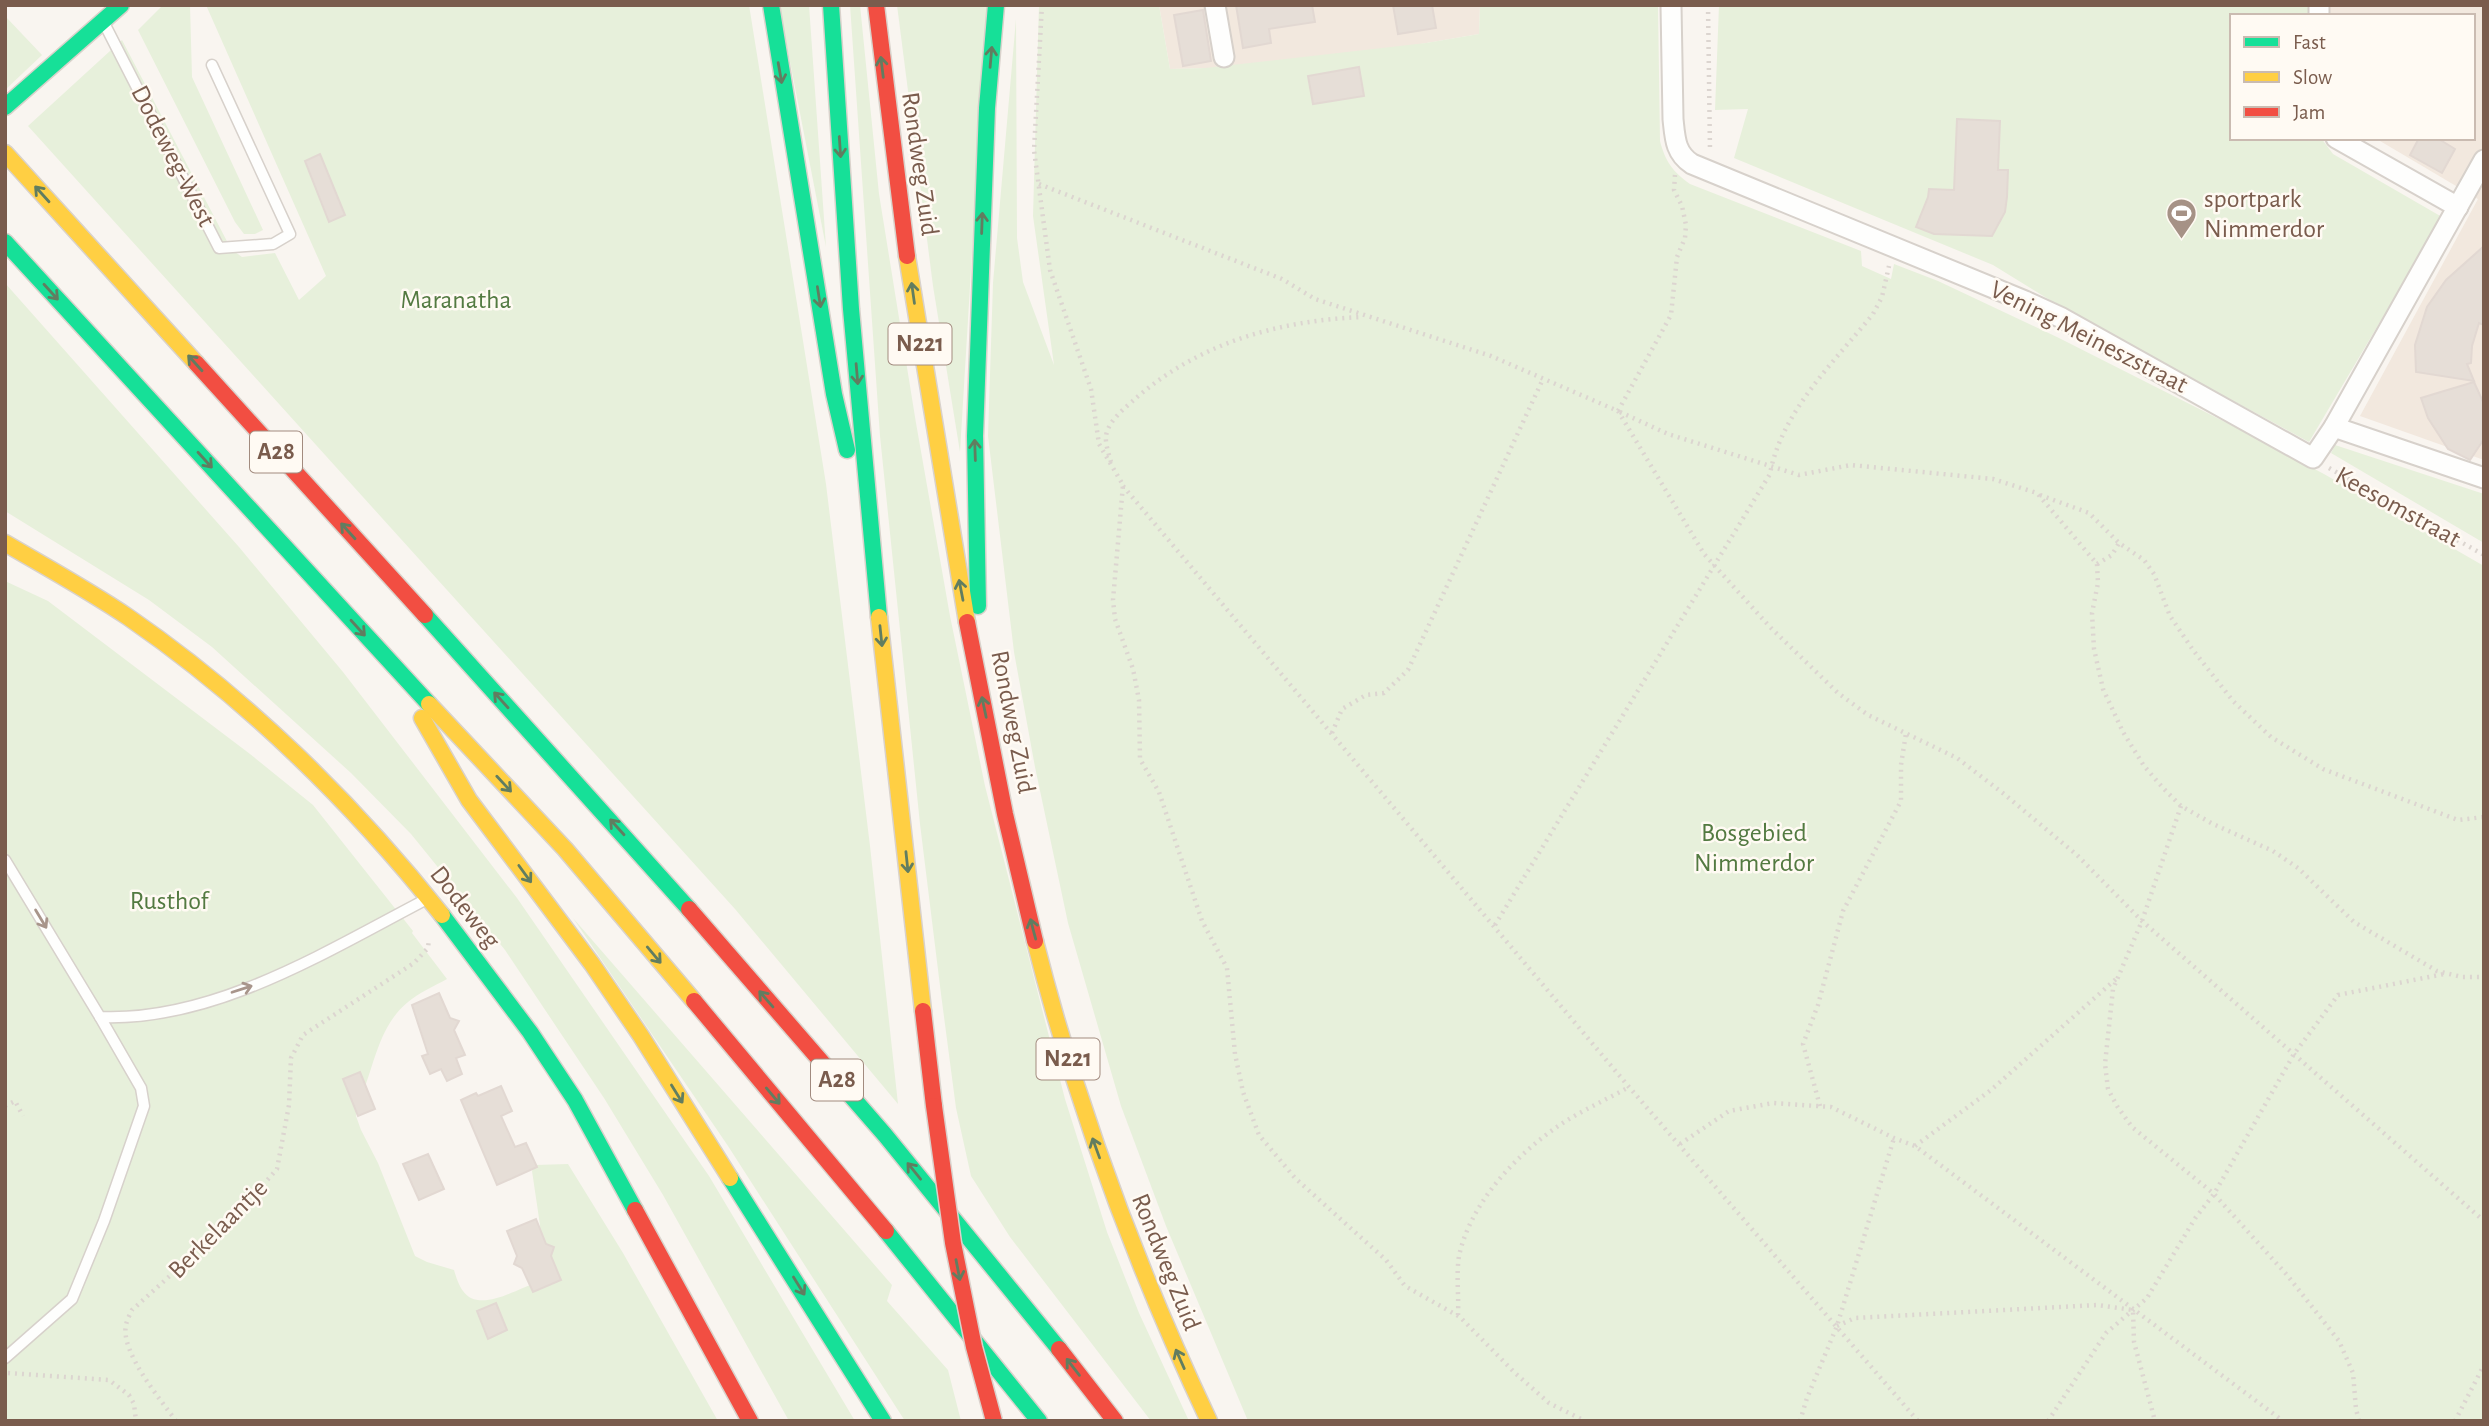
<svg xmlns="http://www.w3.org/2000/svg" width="2489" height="1426" font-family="'Alegreya Sans',sans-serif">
<rect width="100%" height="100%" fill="#f9f5f0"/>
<g fill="#f2e8de">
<polygon points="1159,5 1480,5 1479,34 1374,52 1258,67 1170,69"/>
<polygon points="2328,5 2484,5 2484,460 2360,416 2478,199 2375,138 2473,138 2473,16 2329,16"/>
</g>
<g fill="#e7f0db">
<polygon points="163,5 190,5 192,77 263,230 255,234 244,234 235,222 138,30"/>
<polygon points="206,5 749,5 826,484 870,846 898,1104 735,909 28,126 122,40 231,249 242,257 275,253 299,300 326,276"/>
<polygon points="779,5 809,5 826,247"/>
<polygon points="850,5 860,5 879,194 916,423 950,616 985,786 1065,1099 1107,1232 1139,1313 1189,1421 1151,1421 1010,1237 971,1176 956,1108 941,994 920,824 880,436"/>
<polygon points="897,5 987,5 960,452 933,286"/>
<path d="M1039,5H1159L1170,69L1205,68L1426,43L1479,34L1480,5H1658L1660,141C1665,161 1673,172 1690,184L1861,251L1862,266L1891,279L1894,264L1938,281L2059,338L2231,425L2324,474L2484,566V1421H1248L1166,1226L1121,1106L1068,923L1035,767L1014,652L988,436L993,283L1016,19L1017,238L1023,282L1054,365L1033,216Z"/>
<polygon points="1719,5 2310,5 2310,16 2232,16 2232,138 2321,138 2333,154 2442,217 2309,442 2071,313 1993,265 1734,158 1748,109 1715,110"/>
<polygon points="5,16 42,55 5,90"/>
<polygon points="5,283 239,547 343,672 517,898 709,1176 855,1421 789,1421 663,1195 604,1098 505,950 411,834 351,773 212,647 149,600 5,511"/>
<polygon points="2335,445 2484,494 2484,543 2331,453"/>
<path d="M5,581L48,601L250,754L313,805L413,931L412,933L447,979C434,986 419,993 408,1002C376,1028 374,1072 357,1106L356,1116L361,1130L378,1163L415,1256L427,1262L454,1270C456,1277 459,1286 463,1291C478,1313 515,1290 533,1284L537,1233L540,1225L532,1171L535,1165L568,1164L623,1253L718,1421H5Z"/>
<polygon points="573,918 892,1285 887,1301 948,1370 961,1421 905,1421 728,1146"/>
</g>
<g fill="#e6ded7" stroke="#e2d8d2" stroke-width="2">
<polygon points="1236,5 1312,5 1315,22 1269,29 1271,43 1243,48"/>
<polygon points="1393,5 1432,5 1436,28 1398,34"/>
<polygon points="1203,10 1211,61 1183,66 1174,15"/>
<polygon points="1359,67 1364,96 1313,104 1308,76"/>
<polygon points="1957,119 2000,121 1998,170 2008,170 2007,197 2005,212 1992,236 1934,234 1916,227 1928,197 1929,189 1954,190"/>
<polygon points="2419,138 2437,138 2455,149 2442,173 2410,155"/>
<polygon points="320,154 345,215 329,222 305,161"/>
<polygon points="2484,246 2484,325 2479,323 2472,346 2471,363 2467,364 2474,381 2416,372 2415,345 2427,307 2446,280"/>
<polygon points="2474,382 2484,404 2484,439 2470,460 2448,449 2428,418 2421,398"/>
<polygon points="439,993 450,1018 459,1021 454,1030 465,1055 456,1058 462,1074 447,1081 441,1069 430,1074 422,1056 428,1054 412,1005"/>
<polygon points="360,1072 375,1109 358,1116 343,1079"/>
<polygon points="501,1086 512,1111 501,1116 515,1147 526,1143 537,1167 497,1185 461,1100 476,1093 478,1096"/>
<polygon points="428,1154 444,1189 419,1200 403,1164"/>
<polygon points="536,1219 546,1244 554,1247 551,1256 561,1280 533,1292 522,1268 514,1264 517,1256 507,1231"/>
<polygon points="496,1303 507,1330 488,1339 477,1311"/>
</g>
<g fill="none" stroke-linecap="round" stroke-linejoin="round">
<defs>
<g id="lane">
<polyline points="105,25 219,248 273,244 290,234 212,65"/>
<path d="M5,860L100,1017C214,1022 327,951 425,900"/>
<polyline points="5,1358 72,1299 104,1221 144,1106 141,1088 100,1017"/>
</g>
<g id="street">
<polyline points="1215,5 1224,57"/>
<path d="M1671,5L1673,119C1675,138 1675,153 1692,164L2025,301L2062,318L2313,458L2334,427L2484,160"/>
<polyline points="2319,5 2319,16"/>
<polyline points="2336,138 2458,207"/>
<polyline points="2334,427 2484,478"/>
</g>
<g id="fast">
<polyline points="771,5 834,394 847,450"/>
<polyline points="831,5 851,309 879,617"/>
<polyline points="5,107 121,5"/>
<polyline points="5,242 429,704"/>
<polyline points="978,606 975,436 987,108 996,5"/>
<polyline points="425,615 689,909"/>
<polyline points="442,915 530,1032 575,1100 635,1210"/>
<polyline points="832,1074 885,1135 1059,1349"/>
<polyline points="730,1178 883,1421"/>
<polyline points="886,1231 1039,1421"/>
</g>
<g id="slow">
<polyline points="5,153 196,363"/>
<polyline points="907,256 967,622"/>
<path d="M5,543C46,567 88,590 128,617C246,698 353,803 442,915"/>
<polyline points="879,617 923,1011"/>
<polyline points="429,704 565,849 694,1001"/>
<polyline points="422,718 469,800 592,964 641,1036 730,1178"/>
<path d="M1035,941C1077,1107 1136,1266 1209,1421"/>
</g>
<g id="jam">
<polyline points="876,5 907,256"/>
<polyline points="196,363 425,615"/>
<polyline points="967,622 1005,814 1035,941"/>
<polyline points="689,909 832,1074"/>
<polyline points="694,1001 886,1231"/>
<polyline points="923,1011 934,1106"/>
<polyline points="635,1210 750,1421"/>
<polyline points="1059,1349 1115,1421"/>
</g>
</defs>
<use href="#lane" stroke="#d7d1cb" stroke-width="13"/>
<use href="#street" stroke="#d7d1cb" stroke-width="23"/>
<use href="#fast" stroke="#d9d2cb" stroke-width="19"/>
<use href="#slow" stroke="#d9d2cb" stroke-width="19"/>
<use href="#jam" stroke="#d9d2cb" stroke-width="19"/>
<g stroke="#dcd5d0" stroke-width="4.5" stroke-dasharray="2 5" stroke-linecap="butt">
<polyline points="1042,5 1034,150 1050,270 1091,389 1099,444 1123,485 1113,600 1115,619 1133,669 1139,700 1140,759 1159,792 1202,921 1227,968 1235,1054 1243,1092 1259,1135 1295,1178 1386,1260 1405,1286 1460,1317 1515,1373 1549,1403 1585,1421"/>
<polyline points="1708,5 1710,151"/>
<polyline points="1039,184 1282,279 1315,299 1491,356 1618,411 1671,315 1677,257 1685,238 1686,225 1682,206 1674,190 1675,175"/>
<polyline points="1618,411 1704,554 1770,627 1838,693 1868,715 1957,758 2004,794 2077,855 2142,921 2484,1221"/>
<polyline points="1620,412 1668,434 1799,475 1851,465 1993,479 2037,493 2097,564 2098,583 2092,613 2094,649 2103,689 2123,732 2144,766 2164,789 2181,806 2213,824 2273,851 2298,868 2354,922 2437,971 2462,977 2484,977"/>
<path d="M1111,462C1109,455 1105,443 1106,436C1108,421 1125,408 1135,399C1199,343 1277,321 1361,317"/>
<polyline points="2329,468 2484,555"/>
<polyline points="1123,486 1629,1087 1918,1421"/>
<polyline points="2040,495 2089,513 2119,543 2144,560 2154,574 2170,616 2193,650 2233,701 2271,737 2323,769 2458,820 2484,817"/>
<polyline points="2097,564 2112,555 2119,543"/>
<polyline points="1332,733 1342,709 1366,695 1384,693 1408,670 1543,379"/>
<polyline points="2181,806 2142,921 2113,989 2105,1064 2108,1089 2117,1106 2132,1127 2214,1194 2287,1275 2339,1341 2353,1373 2356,1409 2359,1421"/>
<path d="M1495,925L1770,474C1781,412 1835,361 1873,314L1882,297L1889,266"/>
<polyline points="5,1106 15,1101 23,1116"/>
<polyline points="1820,1106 1803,1044 1818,1005 1843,911 1901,801 1901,765 1906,733"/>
<polyline points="1680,1144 1729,1111 1773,1103 1831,1107 1894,1138 1915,1146 2283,1421"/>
<polyline points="1915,1146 1991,1090 2116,979"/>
<path d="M1458,1315C1459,1297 1456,1275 1459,1256C1470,1205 1512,1159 1554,1129C1576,1113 1604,1101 1629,1087"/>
<polyline points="1837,1326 1855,1318 2098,1305 2133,1310 2134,1342 2155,1421"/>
<polyline points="8,1373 109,1380 129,1395 134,1404 136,1421"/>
<path d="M176,1421C161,1400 120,1352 126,1325C127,1320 130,1314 132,1310L233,1219L277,1169L289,1105L291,1058L303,1035L414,963L428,948L429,939"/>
<polyline points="1800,1421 1807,1398 1837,1326 1894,1138"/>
<polyline points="2048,1421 2106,1333 2147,1298 2196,1217 2214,1194 2294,1054 2338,995 2444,974"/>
<polyline points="2455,1421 2484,1365"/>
</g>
<use href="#lane" stroke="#fefefd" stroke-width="10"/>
<use href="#street" stroke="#fefefd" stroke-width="19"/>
<use href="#fast" stroke="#16e098" stroke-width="16"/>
<use href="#slow" stroke="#ffcf43" stroke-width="16"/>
<use href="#jam" stroke="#f24e42" stroke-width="16"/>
<defs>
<polyline id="jam-bridge" points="934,1106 953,1243 974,1347 994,1421"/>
</defs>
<use href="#jam-bridge" stroke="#dad1cc" stroke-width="19" stroke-linecap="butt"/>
<use href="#jam-bridge" stroke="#f24e42" stroke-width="16"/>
</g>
<defs><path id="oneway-shaft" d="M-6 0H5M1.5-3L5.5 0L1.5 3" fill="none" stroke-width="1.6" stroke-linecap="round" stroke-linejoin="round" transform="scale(1.75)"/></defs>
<g stroke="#617d60">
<use href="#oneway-shaft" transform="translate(991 57) rotate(-85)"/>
<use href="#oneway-shaft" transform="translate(882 67) rotate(-97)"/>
<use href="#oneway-shaft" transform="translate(780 73) rotate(80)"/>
<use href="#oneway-shaft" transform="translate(840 147) rotate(86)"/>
<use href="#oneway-shaft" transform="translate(42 194) rotate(-132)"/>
<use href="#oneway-shaft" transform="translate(982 223) rotate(-88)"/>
<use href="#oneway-shaft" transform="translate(51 292) rotate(48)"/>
<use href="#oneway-shaft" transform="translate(913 293) rotate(-98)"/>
<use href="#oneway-shaft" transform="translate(819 297) rotate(81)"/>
<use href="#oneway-shaft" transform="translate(195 363) rotate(-132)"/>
<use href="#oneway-shaft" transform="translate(857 374) rotate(85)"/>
<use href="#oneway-shaft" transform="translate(975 450) rotate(-92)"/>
<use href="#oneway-shaft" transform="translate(205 460) rotate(48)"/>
<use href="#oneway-shaft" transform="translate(348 531) rotate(-132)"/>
<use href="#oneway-shaft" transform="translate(961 590) rotate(-101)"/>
<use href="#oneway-shaft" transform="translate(358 628) rotate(48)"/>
<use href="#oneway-shaft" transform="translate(881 636) rotate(84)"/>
<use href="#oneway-shaft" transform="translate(501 700) rotate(-132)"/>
<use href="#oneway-shaft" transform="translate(984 707) rotate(-102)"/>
<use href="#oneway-shaft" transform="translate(504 784) rotate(47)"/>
<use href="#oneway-shaft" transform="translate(617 827) rotate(-132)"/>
<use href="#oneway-shaft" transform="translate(907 862) rotate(84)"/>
<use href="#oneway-shaft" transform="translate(525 874) rotate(54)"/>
<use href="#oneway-shaft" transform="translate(1033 929) rotate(-105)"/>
<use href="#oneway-shaft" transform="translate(654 955) rotate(50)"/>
<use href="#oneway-shaft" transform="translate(766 999) rotate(-131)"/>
<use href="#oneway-shaft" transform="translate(677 1094) rotate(58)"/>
<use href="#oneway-shaft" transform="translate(773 1096) rotate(50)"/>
<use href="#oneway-shaft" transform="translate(1096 1148) rotate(-110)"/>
<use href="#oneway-shaft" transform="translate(914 1171) rotate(-129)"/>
<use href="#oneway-shaft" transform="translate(958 1270) rotate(79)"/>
<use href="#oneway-shaft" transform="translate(799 1286) rotate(58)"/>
<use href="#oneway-shaft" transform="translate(1180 1359) rotate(-114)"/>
<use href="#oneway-shaft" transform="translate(1073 1367) rotate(-128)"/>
</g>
<g stroke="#a8958b">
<use href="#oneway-shaft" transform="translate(41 919) rotate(59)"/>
<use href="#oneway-shaft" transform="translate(242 989) rotate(-18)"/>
</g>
<defs>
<symbol id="stadium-pin" viewBox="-11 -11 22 30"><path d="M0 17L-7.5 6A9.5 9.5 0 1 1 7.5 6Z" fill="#a69286" stroke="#fffaf3"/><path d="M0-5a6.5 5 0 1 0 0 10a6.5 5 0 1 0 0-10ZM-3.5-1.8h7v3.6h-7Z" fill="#fff"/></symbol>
</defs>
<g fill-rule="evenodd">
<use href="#stadium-pin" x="2164" y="196" width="35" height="47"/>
</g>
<g text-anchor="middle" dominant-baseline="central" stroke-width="5" stroke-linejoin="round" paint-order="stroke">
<g fill="#fffaf3" stroke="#a28b7f" stroke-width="2">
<rect x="888.5" y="323.5" width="63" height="41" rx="5"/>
<rect x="250" y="431.5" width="52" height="41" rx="5"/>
<rect x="1036.5" y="1038.5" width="63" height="41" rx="5"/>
<rect x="811" y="1059.5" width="52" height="41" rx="5"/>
</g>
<g font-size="24" font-weight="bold" fill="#7a5c4d">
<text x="920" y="344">N221</text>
<text x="276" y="452">A28</text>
<text x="1068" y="1059">N221</text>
<text x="837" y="1080">A28</text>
</g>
<g font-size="26" fill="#7a5c4d" stroke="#fffaf3">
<text transform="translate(173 156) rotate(63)">Dodeweg-West</text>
<text transform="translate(920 164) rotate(82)">Rondweg Zuid</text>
<text transform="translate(2089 337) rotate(27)">Vening Meineszstraat</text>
<text transform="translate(2398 507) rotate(29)">Keesomstraat</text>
<text transform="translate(1013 722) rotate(79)">Rondweg Zuid</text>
<text transform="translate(465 907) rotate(52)">Dodeweg</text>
<text transform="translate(218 1229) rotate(-45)">Berkelaantje</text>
<text transform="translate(1166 1262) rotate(68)">Rondweg Zuid</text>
</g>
<g font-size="26" fill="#7a5c4d" stroke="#fffaf3" text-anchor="start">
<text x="2204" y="199">sportpark<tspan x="2204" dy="30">Nimmerdor</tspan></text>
</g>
<g font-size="26" fill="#537a41" stroke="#fffaf3">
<text x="456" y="300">Maranatha</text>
<text x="1754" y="833">Bosgebied<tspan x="1754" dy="30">Nimmerdor</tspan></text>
<text x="169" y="901">Rusthof</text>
</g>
</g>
<rect width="2489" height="1426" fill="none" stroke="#7a5c4d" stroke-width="14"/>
<rect x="2230" y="14" width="245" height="126" fill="#fffaf3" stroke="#cabbb1" stroke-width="2"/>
<rect x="2244" y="37" width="35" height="10" fill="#16e098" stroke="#cabbb1" stroke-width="2"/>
<text x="2293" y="49" font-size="21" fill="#7a5c4d">Fast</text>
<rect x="2244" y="72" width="35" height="10" fill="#ffcf43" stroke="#cabbb1" stroke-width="2"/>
<text x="2293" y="84" font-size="21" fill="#7a5c4d">Slow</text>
<rect x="2244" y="107" width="35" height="10" fill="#f24e42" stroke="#cabbb1" stroke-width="2"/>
<text x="2293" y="119" font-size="21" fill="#7a5c4d">Jam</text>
</svg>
